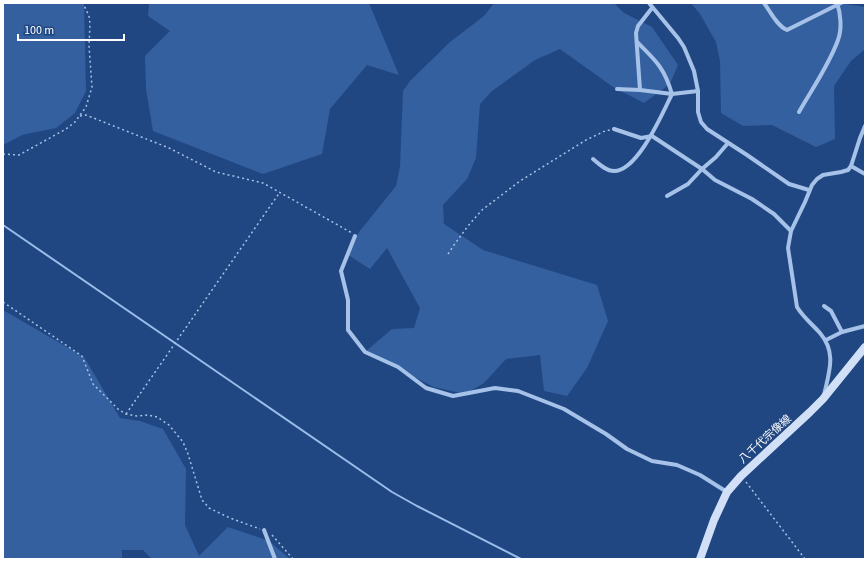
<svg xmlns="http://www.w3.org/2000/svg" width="868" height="562" font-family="'Source Sans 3','Noto Sans JP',sans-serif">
<rect width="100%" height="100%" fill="#204782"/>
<g fill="#3460a0">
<polygon points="3,3 84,3 86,91 75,113 56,128 22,135 3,145"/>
<polygon points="149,3 369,3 399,75 367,65 330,109 322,154 263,174 153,131 146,89 145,56 170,31 148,16"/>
<polygon points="494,3 614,3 624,13 652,27 678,65 670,84 644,103 613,87 560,49 535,60 492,91 480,104 476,158 467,179 443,205 444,224 483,250 597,285 608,321 587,368 567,396 544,391 540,355 506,359 484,383 465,394 434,387 365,352 392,329 414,328 420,308 387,248 370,269 347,254 359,232 396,186 400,167 403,91 410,81 450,42 484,16"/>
<polygon points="691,3 839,3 865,7 865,49 851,61 834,86 835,139 816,147 772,125 743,126 721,113 720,61 716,42 700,14"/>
<polygon points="3,310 84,357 120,418 140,421 163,429 186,469 185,525 199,556 228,527 272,542 269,541 290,559 152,559 143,550 122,550 122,559 3,559"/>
</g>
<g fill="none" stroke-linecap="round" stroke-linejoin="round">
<polyline stroke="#9abcea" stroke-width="2" points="3,225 392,492 417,506 521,559"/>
<g stroke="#a6c2e8" stroke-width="1.5" stroke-dasharray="2 3" stroke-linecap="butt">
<polyline points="80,116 86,115 169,148 216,172 263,183 352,233"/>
<polyline points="3,154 19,155 66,129 75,122 86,107 92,87 89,46 90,24 89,16 83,3"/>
<polyline points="448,254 454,245 468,226 482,210 520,181 586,140 605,131 610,130"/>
<polyline points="3,302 82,356 93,384 119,410 126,414 137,416 148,415 157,417 169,425 183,442 188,454 202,500 209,508 230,518 260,529"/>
<polyline points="126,414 280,192"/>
<polyline points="746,482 805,559"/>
<polyline points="272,535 293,559"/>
</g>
<g stroke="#a6c2e8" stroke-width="4">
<polyline points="649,3 678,38 684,47 694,71 698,91 698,112 701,122 707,129 747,155 789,184 809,190"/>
<path d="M764,3C770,11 777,26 787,30L841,3"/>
<polyline points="617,89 640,90 672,94 698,91"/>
<polyline points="640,90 636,33 638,26 652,8"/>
<path d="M799,112C812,89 829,65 838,40C842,29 841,14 837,3"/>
<polyline points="614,129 641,138 652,136 702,169 715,180 752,199 774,214 791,231"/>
<path d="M593,159C599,164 606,171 614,171C638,171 663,112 672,94C664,67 656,61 637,42"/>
<polyline points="851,166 865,174"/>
<polyline points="667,196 688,184 702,169 716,157 728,143"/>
<polyline points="355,236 341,271 348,300 348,330 365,352 398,367 426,388 453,396 495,388 518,391 564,409 606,434 627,449 652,461 677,465 700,475 727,492"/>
<polyline points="824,306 831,311 842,332"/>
<polyline points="826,340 842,332 865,326"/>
<path d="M824,395C829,372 837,353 820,333C812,324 803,317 797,307L788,248L791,231L805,202L812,185L817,179L823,175L841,172L848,170L851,166L860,138L865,126"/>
<polyline points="264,530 275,559"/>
</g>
<polyline stroke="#d1e0f7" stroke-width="8" points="700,559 714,520 727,492 741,476 810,412 823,399 865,347"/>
</g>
<g text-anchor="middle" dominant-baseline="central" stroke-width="3.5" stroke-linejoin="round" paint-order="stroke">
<g font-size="11" fill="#fff" stroke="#204782">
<text transform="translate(765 439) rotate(-42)">八千代宗像線</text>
</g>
</g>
<rect width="868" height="562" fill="none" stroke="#ffffff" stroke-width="8"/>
<path d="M18 34v6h106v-6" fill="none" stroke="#ffffff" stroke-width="2"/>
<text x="24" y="34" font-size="12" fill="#ffffff" stroke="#204782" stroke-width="3" paint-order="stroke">100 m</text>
</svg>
